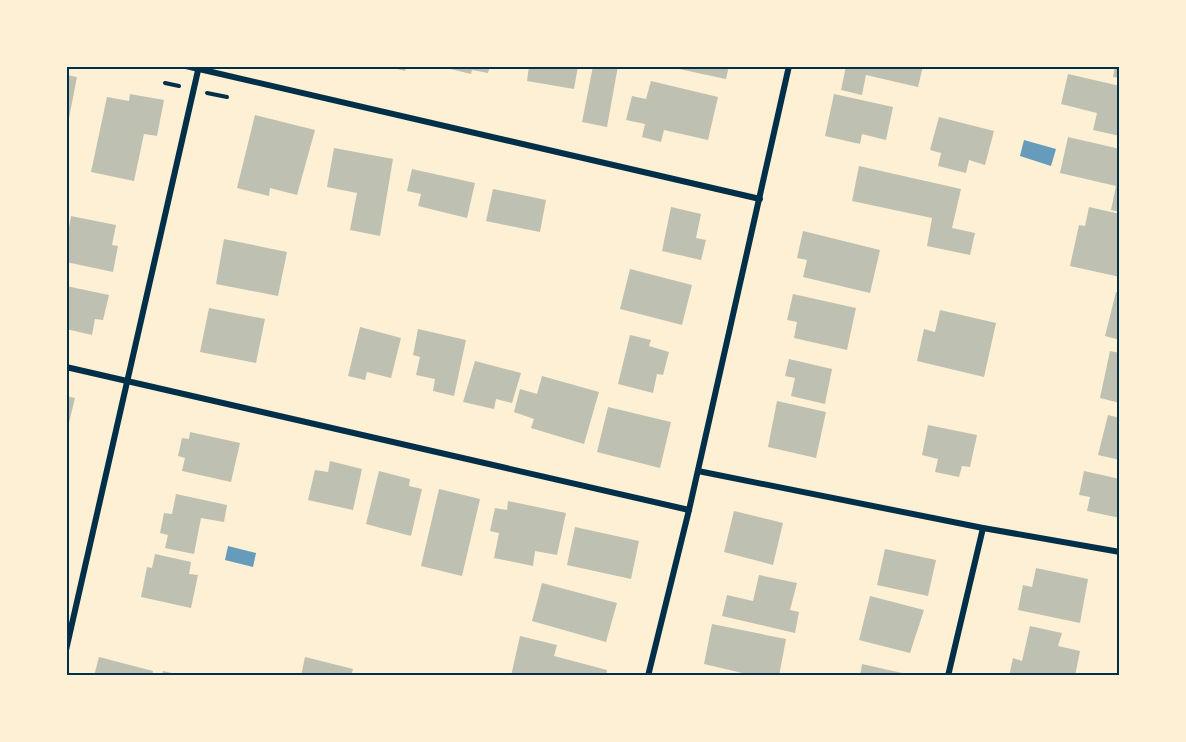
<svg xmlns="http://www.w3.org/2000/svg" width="1186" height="742" font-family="'DM Sans',sans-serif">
<rect width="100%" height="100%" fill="#fdf0d5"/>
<g fill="#669bbc">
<polygon points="1024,140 1056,149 1051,166 1020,156"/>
<polygon points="228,546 256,553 253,567 225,560"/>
</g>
<g fill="#bec0b2">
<polygon points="386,66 406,66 405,71"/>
<polygon points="490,66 488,73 472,70 471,74 442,67"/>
<polygon points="529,66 578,66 574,89 527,81"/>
<polygon points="593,66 618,66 607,127 582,122"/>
<polygon points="680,66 729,66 726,79 679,69"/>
<polygon points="846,66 923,66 918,87 866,75 862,95 841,90"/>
<polygon points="1115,66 1120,66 1120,78 1113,77"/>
<polygon points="1068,74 1120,86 1120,136 1093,130 1097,113 1061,104"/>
<polygon points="66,75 77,77 67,128 66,128"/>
<polygon points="651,81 718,97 708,140 664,130 661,142 642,137 645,124 626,120 632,96 646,99"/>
<polygon points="130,94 164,100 157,136 144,134 134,181 91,172 107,97 129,101"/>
<polygon points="834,94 893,107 886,140 862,134 860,144 825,136"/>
<polygon points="255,115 315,130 297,195 270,188 269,196 237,188"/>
<polygon points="939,117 994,131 985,165 969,160 966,173 938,166 941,153 930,150"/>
<polygon points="1068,137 1120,149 1120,212 1111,210 1116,186 1060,173"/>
<polygon points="334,148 393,159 380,236 350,230 357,193 327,187"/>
<polygon points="859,166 961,189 952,228 975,233 970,255 927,246 932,218 852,201"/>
<polygon points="412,169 475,183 467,218 418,206 421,194 407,191"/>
<polygon points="493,189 546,200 540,232 486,221"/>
<polygon points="671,207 701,214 696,238 706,240 701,260 662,251"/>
<polygon points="1089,207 1120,214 1120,277 1070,266 1079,225 1085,226"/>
<polygon points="71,216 116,225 112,245 118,246 113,272 66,262 66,243"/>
<polygon points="803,231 880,250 870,293 803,277 807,260 797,258"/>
<polygon points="224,239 287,252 278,296 216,284"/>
<polygon points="630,269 692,285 682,325 620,309"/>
<polygon points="66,286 109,295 103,320 95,319 92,335 66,329"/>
<polygon points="1116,292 1120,293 1120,340 1105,336"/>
<polygon points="793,294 856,308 847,350 794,338 797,322 787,320"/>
<polygon points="209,308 265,319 256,363 200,352"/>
<polygon points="940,310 996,323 984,377 917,361 924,329 935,332"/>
<polygon points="360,327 401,338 391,378 367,372 365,380 348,376"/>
<polygon points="418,329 466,340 454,396 433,391 435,379 416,375 420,357 413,355"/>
<polygon points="630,335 651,340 649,346 669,352 663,375 657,374 653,393 618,384"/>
<polygon points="1110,351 1120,353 1120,403 1100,398"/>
<polygon points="789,359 832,369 825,404 791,396 795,378 785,376"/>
<polygon points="475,361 521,373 512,403 496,399 494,409 463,402"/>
<polygon points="542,376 599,392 584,444 531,428 534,419 514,412 520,389 537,394"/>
<polygon points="66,396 75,398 67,431 66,431"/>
<polygon points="777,401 826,412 816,458 768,447"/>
<polygon points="608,407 671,422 660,468 597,452"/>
<polygon points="1108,415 1120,418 1120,460 1098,455"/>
<polygon points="928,425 977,435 970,467 962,466 959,477 935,472 938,459 922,455"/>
<polygon points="190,432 240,443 231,482 182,471 185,458 178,456 182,438 189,439"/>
<polygon points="330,461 362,469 353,510 308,500 315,470 328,472"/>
<polygon points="379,471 410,479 409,486 422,489 411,536 366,524"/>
<polygon points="1084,471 1120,479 1120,518 1087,511 1090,497 1079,495"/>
<polygon points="439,489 480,499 462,576 421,566"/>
<polygon points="176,494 227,505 224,522 201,518 194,554 165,548 168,535 160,533 164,513 172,514"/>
<polygon points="508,501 566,513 557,555 535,551 533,566 494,558 499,533 490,531 495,508 507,510"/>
<polygon points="734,511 783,523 773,565 724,552"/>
<polygon points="575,527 639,541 631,579 567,565"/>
<polygon points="885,549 936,560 928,596 877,585"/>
<polygon points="155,554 191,562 189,574 198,575 191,608 141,597 147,567 152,568"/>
<polygon points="1036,568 1088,579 1080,623 1018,610 1023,585 1032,587"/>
<polygon points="759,575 797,583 790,610 799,612 795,633 722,616 727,595 753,601"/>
<polygon points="542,583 617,603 606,642 532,621"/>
<polygon points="870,596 924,610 910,653 859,640"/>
<polygon points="712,624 786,639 779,676 755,676 704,664"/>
<polygon points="1030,626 1062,633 1058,646 1080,651 1075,676 1009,676 1013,658 1022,661"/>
<polygon points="520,636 557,645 554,656 607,670 606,676 511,676"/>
<polygon points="99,657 153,671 152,676 94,676"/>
<polygon points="305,657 353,669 351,676 301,676"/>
<polygon points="862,664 911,675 911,676 860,676"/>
<polygon points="163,671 180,675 180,676 162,676"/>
</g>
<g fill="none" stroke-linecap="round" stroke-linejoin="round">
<g stroke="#003049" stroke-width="4">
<polyline points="165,83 179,86"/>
<polyline points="207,93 227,97"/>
</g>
<g stroke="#003049" stroke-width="6">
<polyline points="186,66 760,199"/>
<polyline points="66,367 689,510"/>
<polyline points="698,471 983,528 1120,552"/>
<polyline points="66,650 199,66"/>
<polyline points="648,676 689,510 789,66"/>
<polyline points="948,676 983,528"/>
</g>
</g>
<rect width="1186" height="742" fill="none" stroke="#fdf0d5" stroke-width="135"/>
<rect x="68" y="68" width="1050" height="606" fill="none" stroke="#003049" stroke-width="2"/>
</svg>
